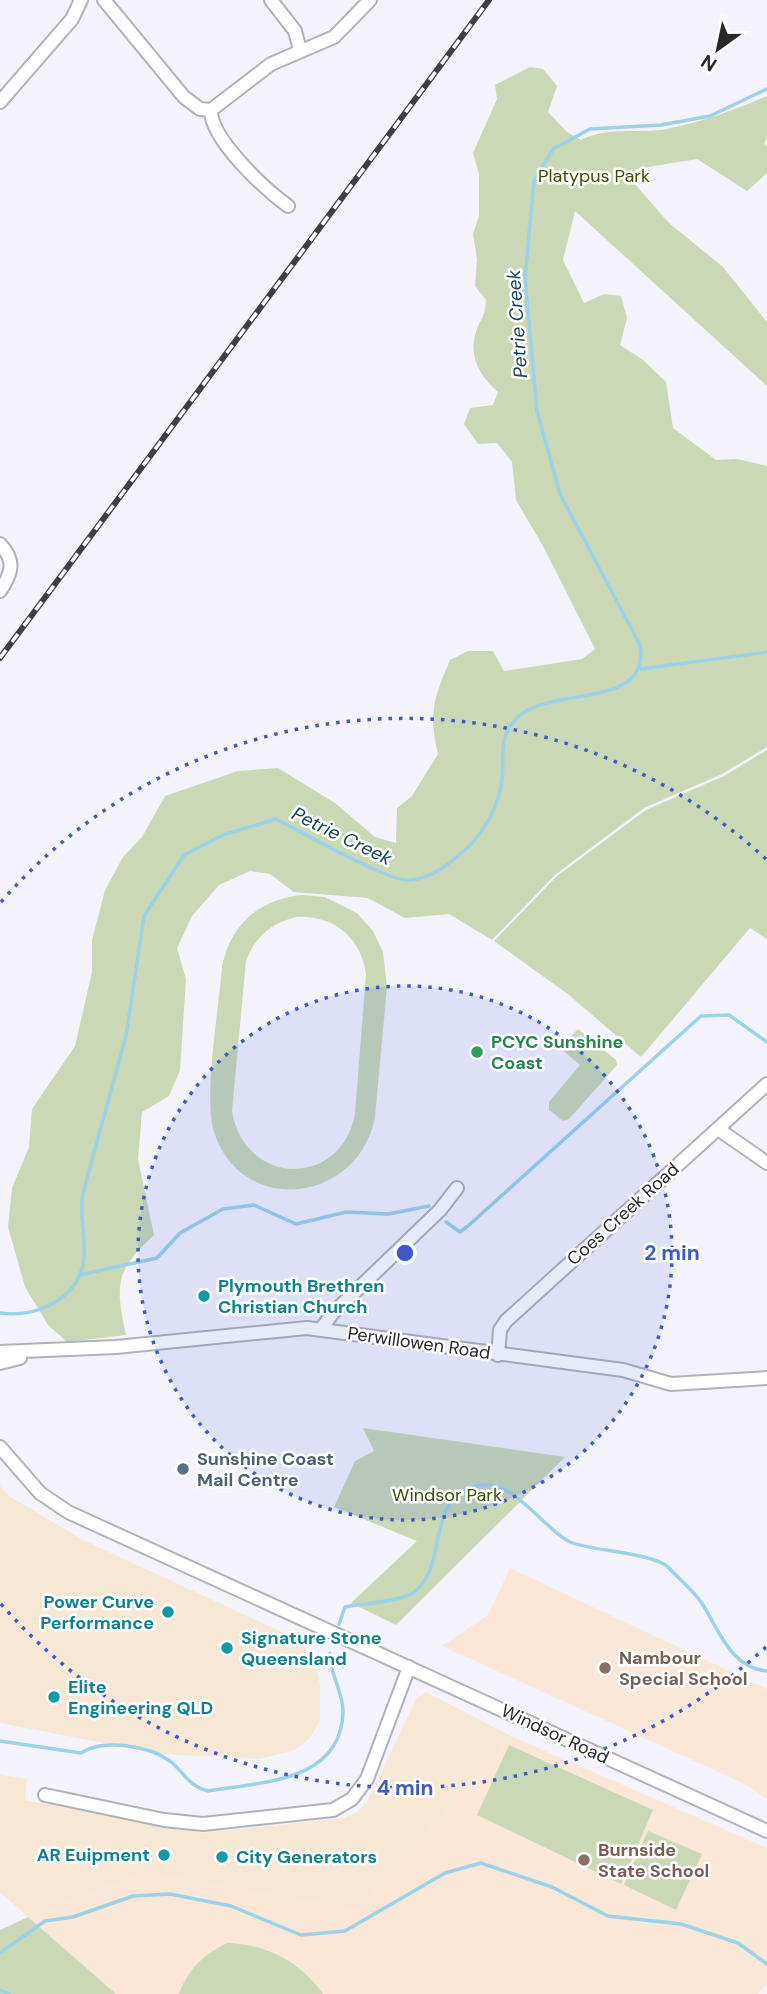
<svg xmlns="http://www.w3.org/2000/svg" width="767" height="1994" font-family="'DM Sans',sans-serif">
<rect width="100%" height="100%" fill="#f4f3fc"/>
<g fill="#f7e8d5">
<polygon points="0,1486 9,1496 83,1540 299,1640 316,1660 320,1685 320,1721 310,1738 295,1750 259,1759 160,1754 0,1723"/>
<polygon points="426,1692 511,1736 358,1910 145,1873 28,1917 0,1892 0,1775 27,1779 25,1800 204,1833 344,1818 357,1812 368,1800 416,1699"/>
</g>
<g fill="#fae7d7">
<polygon points="510,1568 767,1689 767,1799 747,1785 442,1646 488,1615"/>
<polygon points="511,1736 767,1848 767,1984 758,1994 116,1994 28,1917 145,1873 358,1910"/>
</g>
<g fill="#cad8b5" fill-rule="evenodd">
<path d="M530,67L543,69L557,86L548,112L567,132L581,140C607,126 639,134 667,129C703,122 734,110 767,96V139L764,143L767,147V173L747,191L697,159L636,169L633,182L669,223L723,267L767,322V386L575,211L563,260L584,303L604,294L621,296L627,318L620,345L643,360L666,382L673,428L716,460L737,459L767,466V747L722,774L644,808L555,875L492,940L449,914L405,918L368,898L294,892L270,874L250,871L219,885L192,916L177,948L186,979L180,1070L169,1096L142,1112L138,1159L154,1235C115,1271 115,1284 126,1335L67,1342L48,1325L25,1287L8,1227L12,1188L29,1147L32,1109L75,1046L92,972V940L105,890L123,857L142,837L165,796L238,771L278,768L335,803L375,837L396,843L397,808L412,796L438,754C428,713 434,698 450,660L468,651H493L504,671L582,659L595,649L543,546L516,500L512,462L497,443L478,444L464,424L470,408L493,405L498,392C480,376 468,357 476,332C481,317 485,318 486,300L475,286L477,259L473,234L479,216V174L473,153L497,99L495,85Z"/>
<polygon points="767,750 767,939 750,928 641,1057 569,995 494,941 557,876 646,810 724,776"/>
<path d="M302,895L325,897L357,913L373,931L383,952L387,987L375,1117C359,1203 242,1218 214,1132C203,1097 219,1008 222,967C230,925 259,899 302,895ZM296,917C333,915 361,937 366,974L355,1114C341,1189 244,1186 232,1111L246,961C255,937 271,923 296,917Z"/>
<polygon points="578,1029 616,1060 617,1065 569,1119 563,1121 549,1110 549,1102 580,1065 562,1050 562,1045"/>
<polygon points="363,1428 565,1457 396,1625 351,1603 417,1541 334,1507 355,1461 374,1451"/>
<polygon points="509,1745 653,1810 621,1884 477,1815"/>
<polygon points="648,1831 702,1854 676,1910 624,1885"/>
<polygon points="28,1917 116,1994 0,1994 0,1930"/>
<path d="M227,1943C266,1944 300,1961 323,1994H179C188,1969 203,1955 227,1943Z"/>
</g>
<g fill="none" stroke-linecap="round" stroke-linejoin="round">
<g stroke="#9ad2e9" stroke-width="3.5">
<polyline points="641,669 767,652"/>
<polyline points="446,1222 460,1232 468,1226 701,1016 729,1015 767,1042"/>
<polyline points="79,1275 157,1258 180,1233 223,1209 254,1205 296,1224 346,1212 388,1214 429,1206"/>
<path d="M0,1313C35,1318 79,1300 84,1259C86,1237 79,1216 83,1193L126,1036L144,916L184,855L223,835L276,819C300,831 390,883 410,880C433,878 449,864 465,850C484,833 499,805 502,780C505,754 496,733 523,713C561,687 650,708 640,645L560,494L537,411L525,278L534,181L553,149L590,129L661,125L710,116L767,89"/>
<path d="M339,1624L345,1607C360,1604 402,1601 413,1593C451,1565 422,1500 477,1486C512,1476 543,1529 570,1542C592,1551 653,1553 668,1567C678,1578 692,1589 701,1602C719,1629 730,1668 767,1671"/>
<path d="M0,1741L81,1753C103,1738 149,1746 170,1761C185,1773 188,1786 208,1791C260,1782 342,1783 343,1711C343,1692 329,1672 330,1653"/>
<polyline points="0,1953 45,1921 73,1917 133,1896 170,1894 231,1906 301,1935 345,1931 445,1873 481,1863 552,1887 608,1916 681,1924 738,1943 767,1964"/>
<polyline points="0,1990 9,1994"/>
</g>
<defs>
<g id="minor">
<path d="M104,0L184,97L200,109L211,110C210,139 266,190 288,206"/>
<polyline points="271,0 295,31 300,50"/>
<polyline points="0,102 72,19 81,0"/>
<polyline points="211,110 271,64 334,37 370,0"/>
<path d="M0,544C16,561 12,573 0,591"/>
<polyline points="718,1129 767,1163"/>
<polyline points="321,1329 333,1313 440,1210 457,1188"/>
<polyline points="0,1352 116,1347 307,1328 623,1370 671,1384 767,1378"/>
<polyline points="498,1355 500,1330 506,1321 767,1084"/>
<polyline points="0,1363 20,1358"/>
<polyline points="0,1447 40,1493 68,1512 767,1831"/>
<polyline points="45,1795 164,1820 203,1824 333,1810 352,1799 367,1779 409,1667"/>
</g>
</defs>
<use href="#minor" stroke="#b1b1b9" stroke-width="16"/>
<use href="#minor" stroke="#fff" stroke-width="12"/>
<defs>
<polyline id="rail" points="0,658 489,0"/>
</defs>
<use href="#rail" stroke="#3f3f43" stroke-width="6"/>
<use href="#rail" stroke="#fff" stroke-width="3.5" stroke-dasharray="10" stroke-linecap="butt"/>
</g>
<circle cx="405" cy="1253" r="267" fill="#3d59cb" fill-opacity=".12"/>
<g fill="none" stroke="#3d59cb" stroke-width="3.5" stroke-dasharray="3.5 7">
<circle cx="405" cy="1253" r="267"/>
<path d="M766 1647A535 535 0 0 1 1 1604M1 902A535 535 0 0 1 766 859"/>
</g>
<circle fill="#2e9e5b" stroke="#fff" stroke-width="2.5" cx="477" cy="1052" r="7"/>
<g fill="#0f9aa8" stroke="#fff" stroke-width="2.5">
<circle cx="204" cy="1296" r="7"/>
<circle cx="168" cy="1612" r="7"/>
<circle cx="227" cy="1648" r="7"/>
<circle cx="54" cy="1697" r="7"/>
<circle cx="164" cy="1855" r="7"/>
<circle cx="222" cy="1857" r="7"/>
</g>
<circle fill="#5c6f8a" stroke="#fff" stroke-width="2.5" cx="183" cy="1469" r="7"/>
<g fill="#8d6e63" stroke="#fff" stroke-width="2.5">
<circle cx="605" cy="1668" r="7"/>
<circle cx="584" cy="1860" r="7"/>
</g>
<g text-anchor="middle" dominant-baseline="central" stroke-width="5" stroke-linejoin="round" paint-order="stroke">
<g font-size="18" fill="#384c03" stroke="#fff">
<text x="594" y="176">Platypus Park</text>
<text x="447" y="1495">Windsor Park</text>
</g>
<g font-size="18" font-weight="bold" fill="#27864d" stroke="#fff" text-anchor="start">
<text x="491" y="1042">PCYC Sunshine<tspan x="491" dy="21">Coast</tspan></text>
</g>
<g font-size="18" fill="#28282b" stroke="#fff">
<text transform="translate(623 1214) rotate(-42)">Coes Creek Road</text>
<text transform="translate(419 1343) rotate(8)">Perwillowen Road</text>
<text transform="translate(555 1734) rotate(25)">Windsor Road</text>
</g>
<g font-size="18" font-weight="bold" fill="#0d838f" stroke="#fff" text-anchor="start">
<text x="218" y="1286">Plymouth Brethren<tspan x="218" dy="21">Christian Church</tspan></text>
<text x="154" y="1602" text-anchor="end">Power Curve<tspan x="154" dy="21">Performance</tspan></text>
<text x="241" y="1638">Signature Stone<tspan x="241" dy="21">Queensland</tspan></text>
<text x="68" y="1687">Elite<tspan x="68" dy="21">Engineering QLD</tspan></text>
<text x="150" y="1855" text-anchor="end">AR Euipment</text>
<text x="236" y="1857">City Generators</text>
</g>
<g font-size="18" font-weight="bold" fill="#4e5e75" stroke="#fff" text-anchor="start">
<text x="197" y="1459">Sunshine Coast<tspan x="197" dy="21">Mail Centre</tspan></text>
</g>
<g font-size="18" font-weight="bold" fill="#785e54" stroke="#fff" text-anchor="start">
<text x="619" y="1658">Nambour<tspan x="619" dy="21">Special School</tspan></text>
<text x="598" y="1850">Burnside<tspan x="598" dy="21">State School</tspan></text>
</g>
<g font-size="19" font-style="italic" fill="#144454" stroke="#fff">
<text transform="translate(517 324) rotate(-94)">Petrie Creek</text>
<text transform="translate(342 836) rotate(26)">Petrie Creek</text>
</g>
</g>
<circle cx="405" cy="1253" r="10" fill="#3d59cb" stroke="#fff" stroke-width="3.5"/>
<g font-size="21" text-anchor="middle" font-weight="bold" fill="#3d59cb" stroke="#fff" stroke-width="5" stroke-linejoin="round" paint-order="stroke">
<text x="672" y="1260">2 min</text>
<text x="405" y="1795">4 min</text>
</g>
<g transform="translate(718 49) rotate(213)" stroke="#ffffff" stroke-width="5" paint-order="stroke">
<path d="M0-5L12 26L0 18L-12 26Z" fill="#28282b"/>
<text y="-10" font-size="19" font-weight="bold" text-anchor="middle" fill="#28282b">N</text>
</g>
</svg>
